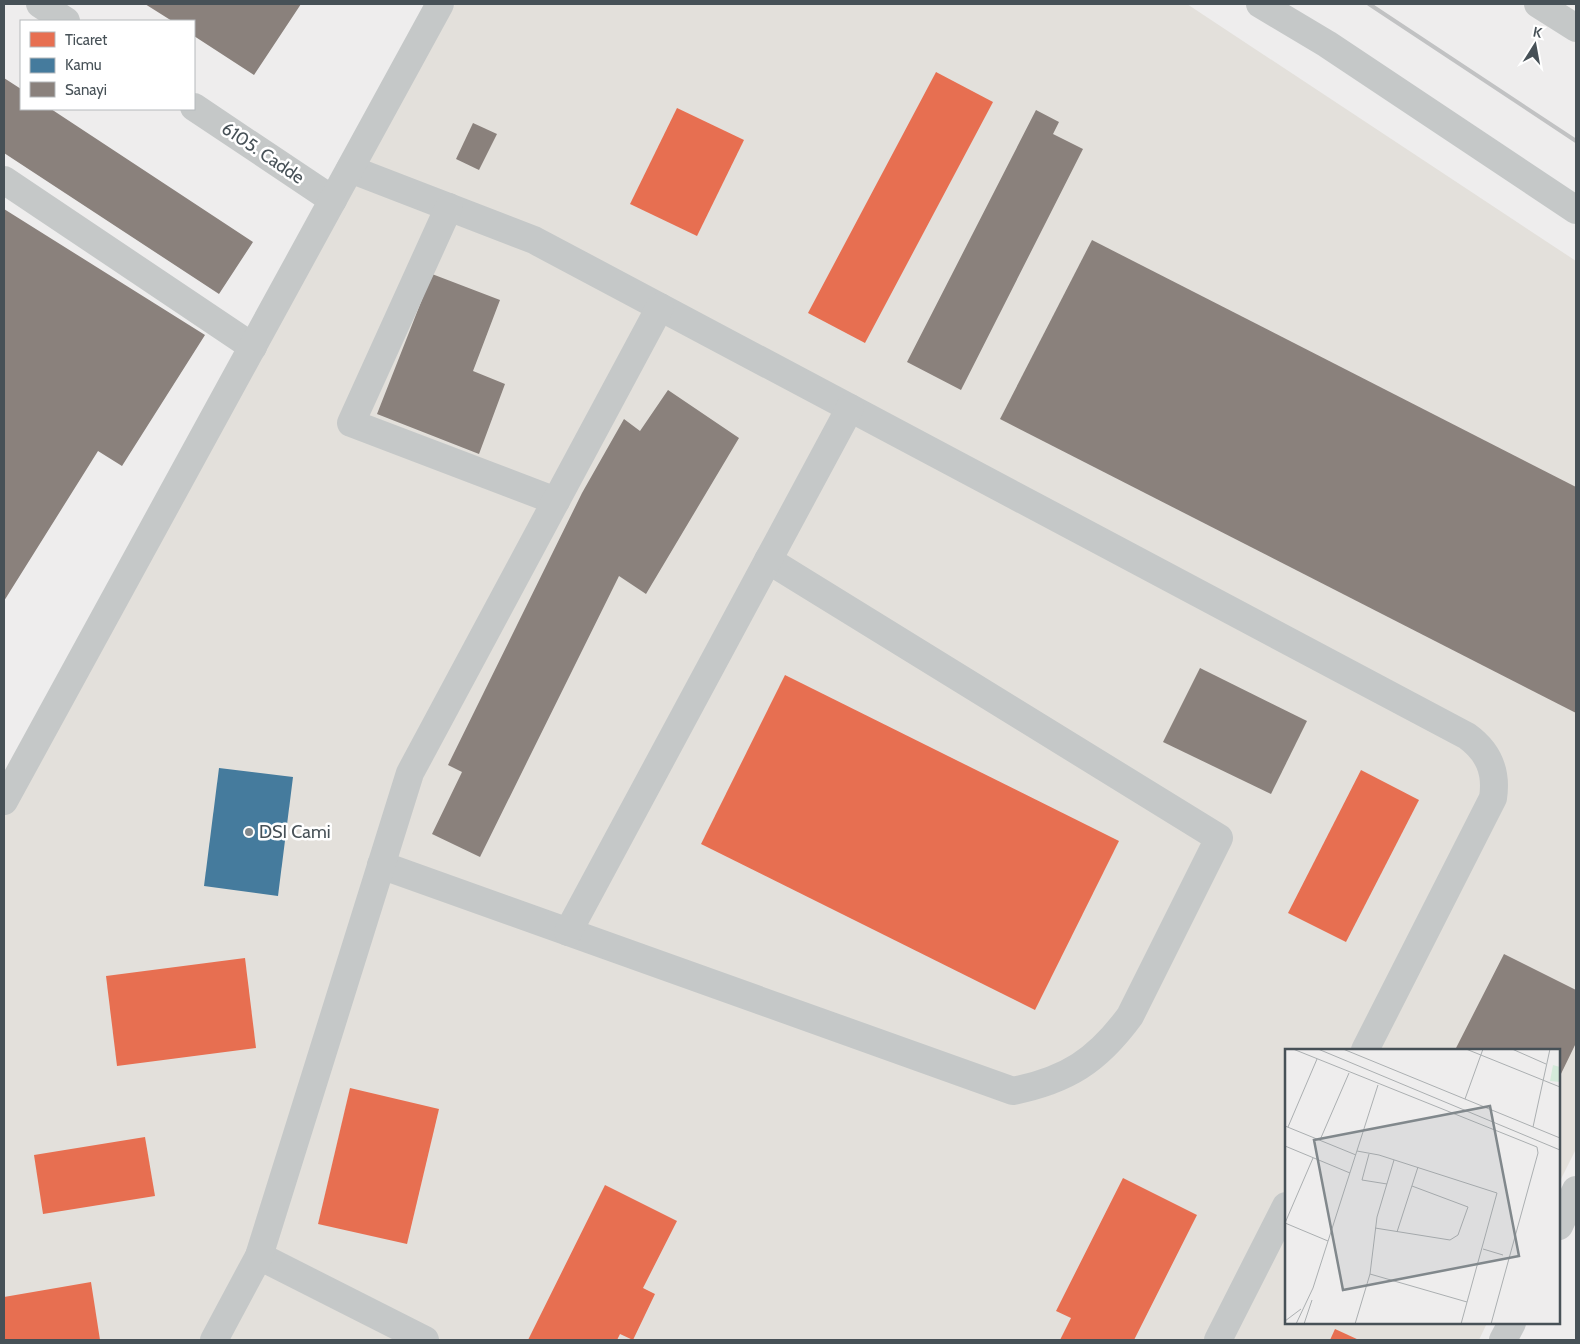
<svg xmlns="http://www.w3.org/2000/svg" width="1580" height="1344" font-family="Cabin,sans-serif">
<rect width="100%" height="100%" fill="#eeeded"/>
<polygon fill="#e3e0db" points="455,4 1187,4 1576,261 1576,1149 1559,1183 1559,1050 1286,1050 1286,1323 1487,1323 1479,1340 4,1340 4,809"/>
<g fill="#e76f51">
<polygon points="936,72 993,102 865,343 808,313"/>
<polygon points="677,108 744,140 697,236 630,204"/>
<polygon points="785,675 1119,841 1035,1010 701,844"/>
<polygon points="1361,770 1419,800 1346,942 1288,913"/>
<polygon points="245,958 256,1048 117,1066 106,976"/>
<polygon points="350,1088 439,1109 407,1244 318,1224"/>
<polygon points="145,1137 155,1196 43,1214 34,1155"/>
<polygon points="1123,1178 1197,1215 1134,1340 1060,1340 1071,1318 1056,1311"/>
<polygon points="605,1185 677,1221 643,1288 655,1294 633,1340 620,1334 617,1340 528,1340"/>
<polygon points="91,1282 100,1340 4,1340 4,1297"/>
<polygon points="1335,1329 1359,1340 1330,1340"/>
</g>
<polygon fill="#457b9d" points="219,768 293,777 278,896 204,886"/>
<g fill="#8a817c">
<polygon points="145,4 301,4 254,75 194,36 194,21 172,21"/>
<polygon points="4,78 21,89 21,109 51,109 253,242 219,294 4,153"/>
<polygon points="1036,110 1059,122 1053,134 1083,149 961,390 907,362"/>
<polygon points="473,123 497,134 479,170 456,159"/>
<polygon points="4,209 205,335 122,466 98,451 4,601"/>
<polygon points="1092,240 1576,487 1576,713 1000,419"/>
<polygon points="432,274 500,300 473,371 505,384 479,454 377,414"/>
<polygon points="668,390 739,438 646,594 619,576 480,857 432,834 462,772 448,765 582,493 624,419 640,431"/>
<polygon points="1200,668 1307,721 1271,794 1163,742"/>
<polygon points="1504,954 1576,990 1576,1043 1559,1078 1559,1050 1455,1050"/>
</g>
<g fill="none" stroke-linecap="round" stroke-linejoin="round">
<g stroke="#c5c8c8" stroke-width="28">
<polyline points="40,4 66,21"/>
<polyline points="1260,4 1327,44 1576,210"/>
<polyline points="1538,4 1576,28"/>
<polyline points="194,107 333,200"/>
<path d="M350,169L534,240L1467,736C1489,752 1497,772 1493,798L1365,1050"/>
<polyline points="4,180 253,347"/>
<polyline points="449,207 351,423 556,501"/>
<polyline points="4,801 440,4"/>
<path d="M381,865L1013,1091C1067,1080 1097,1061 1130,1016L1219,838L768,560"/>
<polyline points="568,932 850,408"/>
<polyline points="1559,1226 1576,1190"/>
<polyline points="259,1256 425,1340"/>
<polyline points="214,1340 259,1256 410,773 660,307"/>
<polyline points="1218,1340 1286,1206"/>
<polyline points="1503,1340 1512,1323"/>
</g>
<polyline stroke="#c1c2c3" stroke-width="4" points="1369,4 1576,141"/>
</g>
<circle fill="#81888c" stroke="#fff" stroke-width="2" cx="249" cy="832" r="5"/>
<g text-anchor="middle" dominant-baseline="central" stroke-width="5" stroke-linejoin="round" paint-order="stroke">
<g font-size="18" fill="#475157" stroke="#fff">
<text transform="translate(263 153) rotate(34)">6105. Cadde</text>
</g>
<g font-size="18" fill="#475157" stroke="#fff" text-anchor="start">
<text x="259" y="832">DSI Cami</text>
</g>
</g>
<g transform="translate(1285 1049)">
<rect width="275" height="275" fill="#eeeded"/>
<path d="M268,16L275,18V33L265,32Z" fill="#d4eada"/>
<path fill="none" stroke="#abafb1" stroke-width="1" d="M8,0L252,98L253,104L206,275M33,0L275,101M58,0L275,89M181,0L275,38M227,0L261,15M180,50L198,0M0,77L71,106M3,78L32,10M248,78L265,0M35,91L64,24M0,97L65,124M72,102L94,106L212,144L176,275M84,105L77,131L102,135M0,174L28,109M0,174L43,192M90,179L165,191L173,186L183,158L127,137M112,183L133,118M198,200L218,206M85,225L182,253M28,239L93,36M0,272L16,260M11,275L28,239M19,275L27,251M70,275L85,225L92,168L109,111"/>
<path fill="#81888c" fill-opacity="0.15" stroke="#81888c" stroke-width="2.5" d="M205,57L234,207L58,241L29,91Z"/>
<rect width="275" height="275" fill="none" stroke="#475157" stroke-width="2.5"/>
</g>
<rect width="1580" height="1344" fill="none" stroke="#475157" stroke-width="10"/>
<rect x="20" y="20" width="175" height="90" fill="#ffffff" stroke="#b5b9bc"/>
<rect x="30" y="32" width="25" height="15" fill="#e76f51" stroke="#b5b9bc"/>
<text x="65" y="45" font-size="15" fill="#475157">Ticaret</text>
<rect x="30" y="58" width="25" height="15" fill="#457b9d" stroke="#b5b9bc"/>
<text x="65" y="70" font-size="15" fill="#475157">Kamu</text>
<rect x="30" y="82" width="25" height="15" fill="#8a817c" stroke="#b5b9bc"/>
<text x="65" y="95" font-size="15" fill="#475157">Sanayi</text>
<g transform="translate(1535 45) rotate(11)" stroke="#ffffff" stroke-width="4" paint-order="stroke">
<path d="M0-4L9 19L0 12L-9 19Z" fill="#475157"/>
<text y="-8" font-size="14" font-weight="bold" text-anchor="middle" fill="#475157">K</text>
</g>
</svg>
